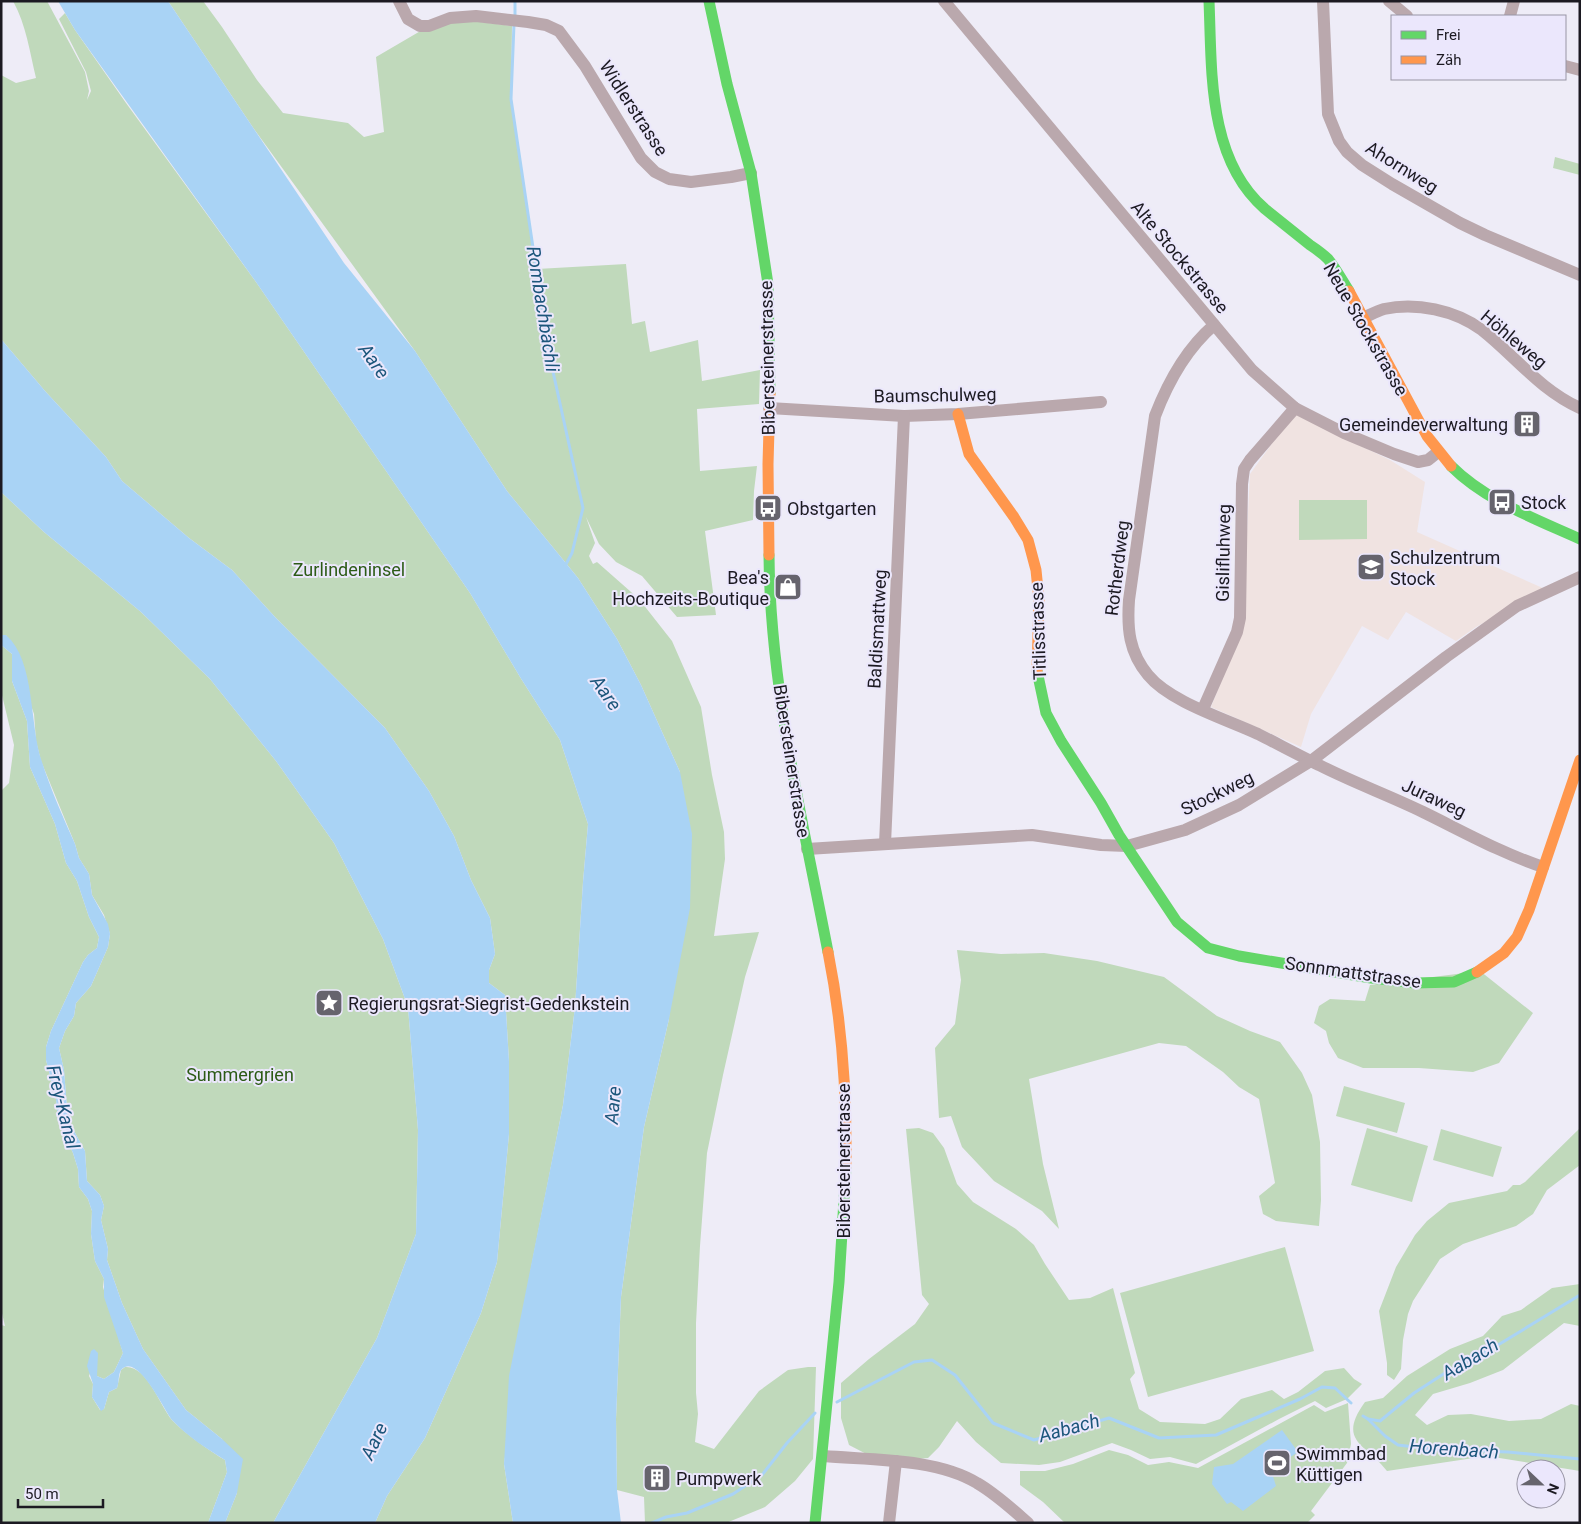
<svg xmlns="http://www.w3.org/2000/svg" width="1581" height="1524" font-family="Roboto,sans-serif">
<rect width="100%" height="100%" fill="#eeecf7"/>
<polygon fill="#f0e3e1" points="1294,413 1390,460 1425,482 1417,532 1545,589 1476,627 1456,641 1406,612 1388,640 1362,626 1311,714 1301,747 1211,707 1242,628 1250,474"/>
<g fill="#c0d9bb">
<path d="M13,1H47L85,72L89,91L87,100L91,91L86,72L59,19L65,13L75,30L126,103L256,282L470,593L520,677L560,740L588,824L583,882L575,1007L563,1105L531,1268L504,1464L513,1523H375L387,1496L425,1438L481,1313L497,1262L509,1134V1061L505,995L489,983V970L495,954L490,918L471,880L454,836L429,791L385,728L275,617L232,570L189,538L122,481L106,457L45,391L1,339V75L16,83L36,78C30,53 26,24 13,1Z"/>
<polygon points="168,1 203,1 222,27 257,80 283,113 348,123 364,137 384,132 376,57 429,26 450,18 512,26 511,99 537,269 626,264 632,324 645,321 650,352 698,340 702,381 760,370 759,404 697,409 700,471 757,466 754,491 753,520 705,531 716,615 677,617 642,576 616,562 599,544 586,517 595,543 589,556 593,564 597,562 639,599 672,641 701,707 712,775 724,832 725,859 714,936 759,932 745,977 723,1075 707,1153 700,1246 696,1323 696,1393 698,1414 695,1442 714,1449 759,1391 788,1370 808,1367 816,1367 813,1459 795,1481 765,1507 726,1523 645,1523 644,1497 617,1490 616,1419 621,1297 644,1127 669,1019 680,772 641,685 617,639 578,578 507,491 415,351 254,129"/>
<polygon points="1555,157 1580,164 1580,175 1553,168"/>
<polygon points="1,492 44,532 141,612 210,679 276,761 334,843 383,939 408,1007 418,1130 416,1234 377,1338 273,1523 225,1523 237,1493 222,1439 186,1410 143,1349 122,1303 107,1260 108,1249 101,1220 104,1206 100,1195 87,1181 85,1151 68,1120 64,1070 59,1048 65,1031 74,1016 76,1003 91,986 108,947 110,934 104,915 92,895 89,874 79,858 75,844 41,761 36,741 34,714 6,635 1,635"/>
<polygon points="1299,500 1367,500 1367,539 1299,540"/>
<path d="M1,645L12,654V681L27,721L30,767L55,824L66,863L77,881L89,917L99,937L97,948L88,955L83,962L51,1031L46,1047V1060L56,1099L58,1121L73,1153L78,1169L79,1187L88,1199L92,1211L91,1234L95,1261L104,1279L103,1287L123,1353L114,1372L104,1379L97,1376V1353L89,1376L93,1384L92,1397L100,1410L104,1409L109,1392L117,1388L121,1370L125,1367C147,1365 160,1406 172,1420C183,1432 211,1452 225,1460L227,1472L208,1523H1V1325L5,1326L1,1309V791L9,783L14,745L1,691Z"/>
<polygon points="957,950 1001,954 1044,953 1097,961 1164,977 1217,1016 1250,1031 1280,1042 1302,1073 1312,1095 1320,1142 1321,1200 1319,1226 1276,1221 1263,1214 1259,1196 1275,1183 1259,1099 1239,1087 1223,1072 1186,1046 1159,1043 1029,1079 1043,1164 1059,1229 1042,1211 994,1181 962,1147 951,1116 939,1118 935,1048 955,1024 961,980"/>
<polygon points="1480,971 1533,1013 1499,1063 1473,1072 1419,1068 1363,1068 1338,1058 1329,1043 1326,1031 1314,1023 1319,1006 1330,999 1365,1001 1370,985"/>
<polygon points="1344,1086 1405,1103 1397,1133 1336,1116"/>
<polygon points="919,1128 933,1133 944,1148 957,1184 973,1202 1016,1229 1034,1245 1045,1264 1069,1300 1090,1298 1113,1288 1135,1373 1130,1379 1139,1409 1160,1422 1205,1424 1220,1419 1241,1399 1272,1390 1284,1399 1298,1392 1325,1371 1344,1368 1354,1379 1362,1384 1347,1399 1326,1408 1315,1401 1279,1419 1196,1464 1170,1457 1150,1459 1131,1450 1112,1443 1060,1462 1039,1465 1001,1463 976,1442 957,1421 939,1447 928,1458 896,1461 876,1459 849,1445 841,1418 841,1383 869,1359 915,1324 929,1304 922,1295 906,1129"/>
<polygon points="1367,1128 1428,1146 1412,1202 1351,1185"/>
<polygon points="1580,1128 1580,1165 1547,1190 1533,1214 1516,1226 1463,1244 1440,1259 1413,1301 1408,1314 1403,1340 1401,1369 1394,1380 1387,1375 1387,1363 1379,1311 1396,1267 1415,1235 1427,1221 1449,1203 1507,1191 1513,1185 1520,1185 1525,1182"/>
<polygon points="1441,1129 1502,1147 1493,1177 1433,1160"/>
<polygon points="1285,1247 1314,1351 1148,1397 1120,1293"/>
<path d="M1580,1284V1326L1564,1323L1503,1370L1470,1383L1433,1394L1415,1415L1427,1425L1448,1415L1471,1414L1509,1421L1541,1419L1571,1404L1580,1406V1471L1487,1456L1387,1471C1367,1444 1336,1442 1365,1402L1383,1398L1407,1376L1450,1349L1483,1336L1502,1316L1521,1310L1552,1288Z"/>
<polygon points="1348,1403 1351,1444 1347,1463 1311,1511 1315,1515 1307,1523 1065,1523 1043,1502 1020,1485 1020,1471 1045,1471 1073,1464 1109,1450 1128,1455 1148,1465 1169,1462 1198,1468 1314,1405 1325,1412"/>
</g>
<g fill="#a9d3f5">
<polygon points="58,1 168,1 344,263 415,351 507,491 578,578 617,639 641,685 680,772 692,834 690,908 669,1019 644,1127 621,1297 616,1419 617,1490 621,1523 513,1523 504,1464 509,1376 563,1105 575,1007 583,882 588,824 560,740 520,677 470,593 256,282 75,30"/>
<polygon points="1,339 45,391 106,457 122,481 189,538 232,570 275,617 385,728 429,791 454,836 471,880 490,918 495,954 489,970 489,983 505,995 509,1061 509,1134 497,1262 481,1313 425,1438 387,1496 375,1523 273,1523 377,1338 416,1234 418,1130 408,1007 383,939 334,843 276,761 210,679 141,612 44,532 1,492"/>
<path d="M1,635H6C36,661 29,726 42,762C51,790 63,817 75,844L79,858L89,874L92,895L108,924L110,934L108,947L91,986L76,1003L74,1016L65,1031L59,1048L64,1070L68,1120L85,1151L87,1181L100,1195L104,1206L101,1220L108,1249L107,1260L122,1303L143,1349L186,1410L222,1439L243,1459L237,1493L225,1523H208L227,1472L225,1460C207,1449 187,1436 172,1420C164,1410 141,1360 125,1367C117,1370 120,1381 117,1388L109,1392L104,1409L101,1411L92,1397L93,1384L87,1366L91,1351L94,1349L98,1353L97,1376L104,1379L114,1372L123,1353L104,1297V1279L95,1261L91,1234L92,1211L88,1199L79,1187L78,1169L73,1153L58,1121L56,1099L46,1060V1047L51,1031L83,962L88,955L97,948L99,937L89,917L77,881L66,863L55,824L30,767L27,721L12,681V654L1,645Z"/>
<polygon points="1282,1430 1298,1452 1271,1470 1276,1486 1243,1511 1231,1502 1227,1504 1212,1484 1214,1467 1233,1464"/>
</g>
<g fill="none" stroke-linecap="round" stroke-linejoin="round">
<g stroke="#a9d3f5" stroke-width="3">
<polyline points="515,18 515,1"/>
<polyline points="514,24 511,99 548,349 583,508 572,553 565,566"/>
<polyline points="837,1402 914,1362 932,1360 955,1375 993,1423 1034,1440 1109,1418 1159,1438 1216,1435 1300,1399 1322,1387 1335,1388 1351,1403"/>
<polyline points="1363,1416 1368,1419 1380,1421 1414,1393 1445,1373 1493,1348 1580,1295"/>
<polyline points="1368,1419 1385,1436 1398,1445 1431,1449 1508,1452 1580,1459"/>
<polyline points="652,1523 666,1517 687,1513 733,1494 762,1475 787,1443 815,1413"/>
</g>
<g stroke="#baa8ad" stroke-width="12">
<polyline points="399,1 408,19 420,26 429,26 450,18 476,16 528,22 546,25 559,31 585,66 641,158 655,172 669,179 691,182 731,177 751,173"/>
<polyline points="944,1 1252,370 1295,408 1344,433 1394,454 1418,462 1428,460 1438,452"/>
<polyline points="1323,1 1328,114 1339,141 1347,152 1362,165 1392,184 1460,223 1485,235 1580,275"/>
<polyline points="1389,1 1407,16"/>
<polyline points="1510,16 1514,1"/>
<polyline points="1565,66 1580,70"/>
<path d="M1363,318C1370,315 1377,311 1384,309C1416,302 1455,310 1482,330C1515,356 1540,390 1580,408"/>
<path d="M1214,325C1186,349 1168,382 1155,416L1129,600C1127,629 1129,652 1148,675C1170,702 1226,719 1258,734C1278,744 1298,755 1319,765C1352,782 1388,795 1423,812C1462,831 1501,853 1543,867"/>
<polyline points="769,408 904,416 958,414 1101,402"/>
<polyline points="1203,709 1237,632 1240,618 1242,484 1244,469 1250,460 1295,408"/>
<polyline points="885,844 904,416"/>
<polyline points="807,849 1032,835 1101,845 1127,846 1185,830 1239,805 1311,761 1446,657 1517,606 1580,577"/>
<path d="M824,1456C871,1460 936,1458 977,1483C996,1494 1012,1509 1028,1523"/>
<polyline points="889,1523 896,1461"/>
</g>
<g stroke="#63d668" stroke-width="11">
<polyline points="709,1 727,84 751,173 768,284 770,393"/>
<path d="M1209,1C1212,70 1207,159 1265,209C1280,221 1295,233 1310,245C1316,249 1323,254 1328,259C1336,269 1342,280 1349,291"/>
<path d="M1451,466C1486,501 1536,519 1580,539"/>
<path d="M769,555C770,689 803,821 828,952"/>
<polyline points="1037,671 1046,713 1061,741 1101,803 1119,835 1177,922 1208,948 1239,956 1371,978 1415,983 1454,982 1477,972"/>
<polyline points="815,1523 839,1282 846,1167"/>
</g>
<g stroke="#ff974d" stroke-width="11">
<polyline points="1349,291 1427,436 1451,466"/>
<polyline points="958,414 969,454 1014,517 1028,540 1036,570 1039,600 1037,671"/>
<polyline points="769,555 768,464 770,393"/>
<path d="M828,952C842,1022 847,1095 846,1167"/>
<polyline points="1477,972 1504,953 1517,937 1529,910 1580,760"/>
</g>
</g>
<defs>
<symbol id="building-square" viewBox="-11 -11 22 22"><rect x="-9" y="-9" width="18" height="18" rx="4" fill="#66646d" stroke="#ebe7fc"/><path d="M-4-6H4V6H1V3H-1V6H-4ZM-2.5-4.3h1.7v1.8h-1.7ZM.8-4.3h1.7v1.8H.8ZM-2.5-1h1.7V.8h-1.7ZM.8-1h1.7V.8H.8Z" fill="#fff"/></symbol>
<symbol id="bus-square" viewBox="-11 -11 22 22"><rect x="-9" y="-9" width="18" height="18" rx="4" fill="#66646d" stroke="#ebe7fc"/><path d="M-5-6H5V4H4V6H2V4H-2V6H-4V4H-5ZM-3.5-4V0h7V-4ZM-3.5 1.2v1.5H-2V1.2ZM2 1.2v1.5H3.5V1.2Z" fill="#fff"/></symbol>
<symbol id="school-square" viewBox="-11 -11 22 22"><rect x="-9" y="-9" width="18" height="18" rx="4" fill="#66646d" stroke="#ebe7fc"/><path d="M0-5L7-2L0 1L-7-2ZM-4 1L0 2.5L4 1V4Q0 6-4 4Z" fill="#fff"/></symbol>
<symbol id="shop-square" viewBox="-11 -11 22 22"><rect x="-9" y="-9" width="18" height="18" rx="4" fill="#66646d" stroke="#ebe7fc"/><path d="M-5-2.5h2.3a2.7 3.5 0 0 1 5.4 0H5L5.5 6h-11ZM-1.5-2.5h3a1.5 2.3 0 0 0-3 0Z" fill="#fff"/></symbol>
<symbol id="sight-square" viewBox="-11 -11 22 22"><rect x="-9" y="-9" width="18" height="18" rx="4" fill="#66646d" stroke="#ebe7fc"/><path d="M0-6L1.8-2.2L6-1.7L2.9 1.2L3.7 5.4L0 3.3L-3.7 5.4L-2.9 1.2L-6-1.7L-1.8-2.2Z" fill="#fff"/></symbol>
<symbol id="stadium-square" viewBox="-11 -11 22 22"><rect x="-9" y="-9" width="18" height="18" rx="4" fill="#66646d" stroke="#ebe7fc"/><path d="M0-5a6.5 5 0 1 0 0 10a6.5 5 0 1 0 0-10ZM-3.5-1.8h7v3.6h-7Z" fill="#fff"/></symbol>
</defs>
<g fill-rule="evenodd">
<use href="#building-square" x="1511" y="408" width="32" height="32"/>
<use href="#bus-square" x="1486" y="486" width="32" height="32"/>
<use href="#bus-square" x="752" y="492" width="32" height="32"/>
<use href="#school-square" x="1355" y="551" width="32" height="32"/>
<use href="#shop-square" x="772" y="571" width="32" height="32"/>
<use href="#sight-square" x="313" y="987" width="32" height="32"/>
<use href="#stadium-square" x="1261" y="1447" width="32" height="32"/>
<use href="#building-square" x="641" y="1462" width="32" height="32"/>
</g>
<g text-anchor="middle" dominant-baseline="central" stroke-width="4" stroke-linejoin="round" paint-order="stroke">
<g font-size="18" fill="#1c1a22" stroke="#ebe7fc">
<text transform="translate(634 108) rotate(57)">Widlerstrasse</text>
<text transform="translate(1402 167) rotate(32)">Ahornweg</text>
<text transform="translate(1180 257) rotate(50)">Alte Stockstrasse</text>
<text transform="translate(1366 329) rotate(60)">Neue Stockstrasse</text>
<text transform="translate(1514 339) rotate(40)">Höhleweg</text>
<text transform="translate(767 358) rotate(-91)">Bibersteinerstrasse</text>
<text transform="translate(935 395) rotate(-1)">Baumschulweg</text>
<text transform="translate(1223 553) rotate(-89)">Gislifluhweg</text>
<text transform="translate(1117 568) rotate(-83)">Rotherdweg</text>
<text transform="translate(877 629) rotate(-87)">Baldismattweg</text>
<text transform="translate(1038 631) rotate(-92)">Titlisstrasse</text>
<text transform="translate(792 761) rotate(81)">Bibersteinerstrasse</text>
<text transform="translate(1217 793) rotate(-26)">Stockweg</text>
<text transform="translate(1434 798) rotate(25)">Juraweg</text>
<text transform="translate(1353 972) rotate(8)">Sonnmattstrasse</text>
<text transform="translate(843 1161) rotate(-90)">Bibersteinerstrasse</text>
</g>
<g font-size="18" fill="#1c1a22" stroke="#ebe7fc" text-anchor="start">
<text x="1508" y="424" text-anchor="end">Gemeindeverwaltung</text>
<text x="1521" y="502">Stock</text>
<text x="787" y="508">Obstgarten</text>
<text x="1390" y="557">Schulzentrum<tspan x="1390" dy="21">Stock</tspan></text>
<text x="769" y="577" text-anchor="end">Bea's<tspan x="769" dy="21">Hochzeits-Boutique</tspan></text>
<text x="348" y="1003">Regierungsrat-Siegrist-Gedenkstein</text>
<text x="1296" y="1453">Swimmbad<tspan x="1296" dy="21">Küttigen</tspan></text>
<text x="676" y="1478">Pumpwerk</text>
</g>
<g font-size="18" fill="#2c5b16" stroke="#ebe7fc">
<text x="349" y="569">Zurlindeninsel</text>
<text x="240" y="1074">Summergrien</text>
</g>
<g font-size="19" font-style="italic" fill="#1c567b" stroke="#ebe7fc">
<text transform="translate(543 309) rotate(81)">Rombachbächli</text>
<text transform="translate(374 361) rotate(55)">Aare</text>
<text transform="translate(606 693) rotate(55)">Aare</text>
<text transform="translate(613 1105) rotate(-85)">Aare</text>
<text transform="translate(63 1107) rotate(76)">Frey-Kanal</text>
<text transform="translate(1470 1359) rotate(-31)">Aabach</text>
<text transform="translate(1069 1428) rotate(-15)">Aabach</text>
<text transform="translate(374 1441) rotate(-65)">Aare</text>
<text transform="translate(1454 1449) rotate(4)">Horenbach</text>
</g>
</g>
<rect width="1581" height="1524" fill="none" stroke="#1c1a22" stroke-width="5"/>
<rect x="1391" y="15" width="175" height="65" fill="#ebe7fc" stroke="#9895a5"/>
<rect x="1401" y="31" width="25" height="8" fill="#63d668" stroke="#9895a5"/>
<text x="1436" y="40" font-size="15" fill="#1c1a22">Frei</text>
<rect x="1401" y="56" width="25" height="8" fill="#ff974d" stroke="#9895a5"/>
<text x="1436" y="65" font-size="15" fill="#1c1a22">Zäh</text>
<g transform="translate(1541 1484) rotate(112)"><circle r="24" fill="#ebe7fc" stroke="#9895a5"/>
<path d="M0-4L9 19L0 12L-9 19Z" fill="#66646d"/>
<text y="-8" font-size="14" font-weight="bold" text-anchor="middle" fill="#1c1a22">N</text>
</g>
<path d="M18 1499v8h85v-8" fill="none" stroke="#1c1a22" stroke-width="2.5"/>
<text x="25" y="1499" font-size="15" fill="#1c1a22" stroke="#ebe7fc" stroke-width="4" paint-order="stroke">50 m</text>
</svg>
